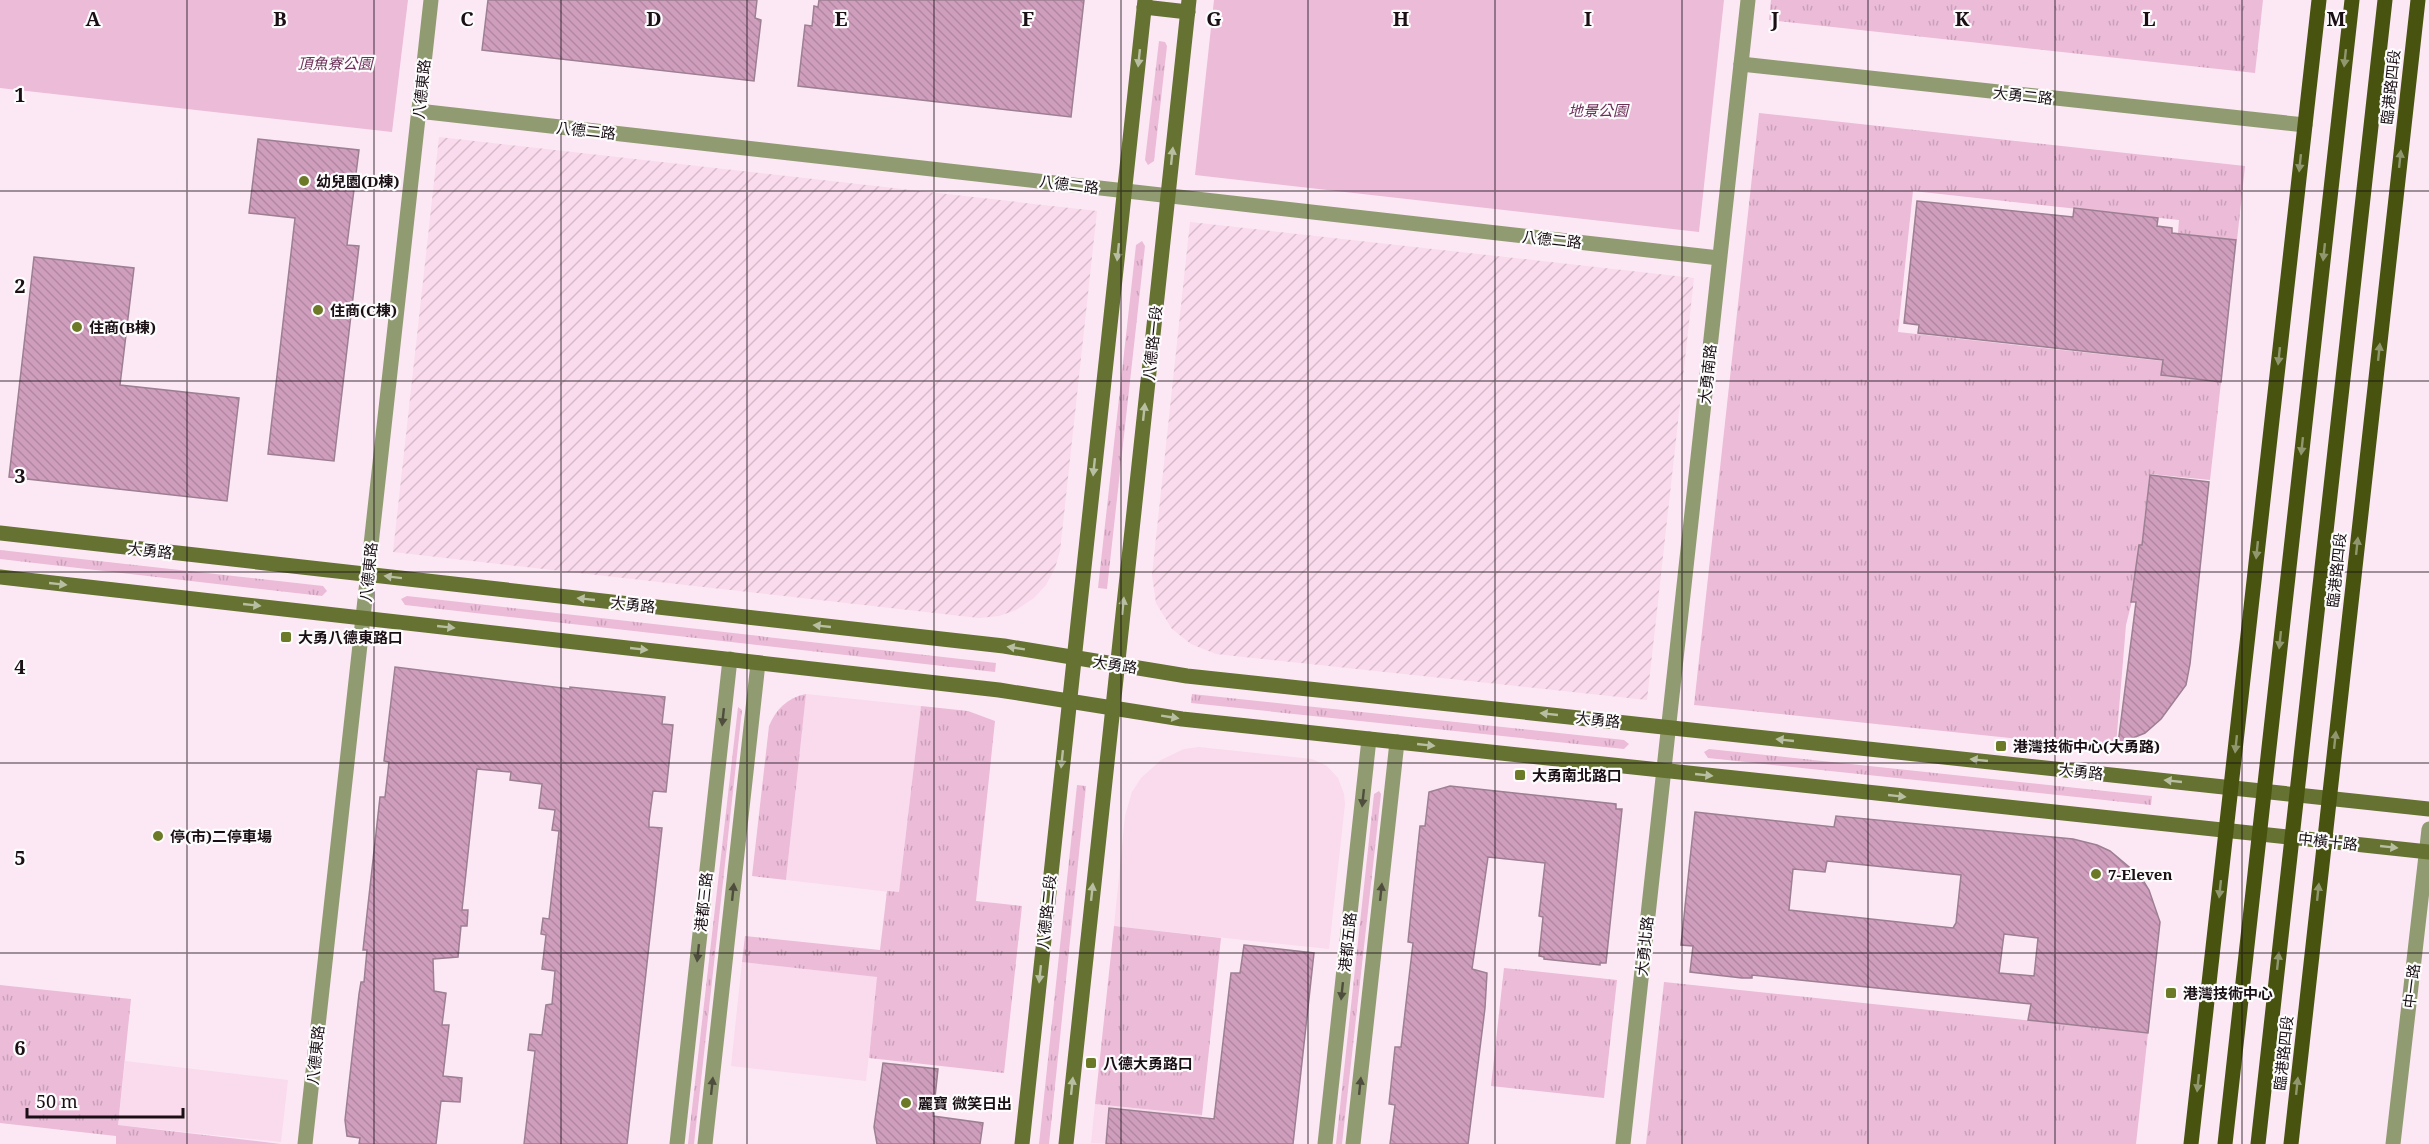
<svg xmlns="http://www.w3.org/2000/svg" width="2429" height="1144" font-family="'Noto Serif','Noto Sans TC',serif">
<defs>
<pattern id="industrial-furrows" width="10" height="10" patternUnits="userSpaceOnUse" patternTransform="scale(1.5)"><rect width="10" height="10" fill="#fadaed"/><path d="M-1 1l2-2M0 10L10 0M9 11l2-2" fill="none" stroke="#d6baca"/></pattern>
<pattern id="grass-tufts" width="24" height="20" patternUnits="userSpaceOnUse" patternTransform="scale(1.5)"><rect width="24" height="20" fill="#ebbbd8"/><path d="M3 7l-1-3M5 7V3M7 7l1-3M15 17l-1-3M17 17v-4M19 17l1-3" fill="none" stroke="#c9a0b8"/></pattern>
<pattern id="building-back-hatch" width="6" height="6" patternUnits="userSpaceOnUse" patternTransform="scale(1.5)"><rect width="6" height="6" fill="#d09ebd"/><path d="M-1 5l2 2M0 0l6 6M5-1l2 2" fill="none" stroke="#b287a2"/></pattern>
</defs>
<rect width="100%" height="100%" fill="#fce8f4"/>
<g fill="#fadaed">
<polygon points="806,694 921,706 899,893 786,880"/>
<polygon points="1199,747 1312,759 1327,766 1338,778 1344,794 1345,804 1329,949 1114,926 1125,816 1132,792 1141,778 1161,760 1184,749"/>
<polygon points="742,962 878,977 866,1081 731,1066"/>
<polygon points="125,1061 288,1080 281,1142 118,1125"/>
<polygon points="1095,1104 1202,1115 1199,1144 1091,1143"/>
</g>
<g fill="url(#industrial-furrows)">
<polygon points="439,137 1097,211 1060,551 1055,568 1046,585 1034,598 1016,610 999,616 979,618 393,552"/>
<polygon points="1190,222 1694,278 1647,700 1216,654 1191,644 1172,629 1156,603 1152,575"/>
</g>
<g fill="url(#grass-tufts)">
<polygon points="1771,0 2263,0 2255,73 1769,20"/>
<polygon points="1159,41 1165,42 1167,46 1154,161 1148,165 1145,160"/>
<polygon points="1759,113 2245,166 2237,240 2178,233 2179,220 1913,191 1898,332 2163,361 2162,376 2221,382 2210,480 2150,474 2144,521 2146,522 2138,577 2126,625 2116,745 2086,746 1694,705"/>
<polygon points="1142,241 1145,246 1107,589 1098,588 1136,245"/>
<polygon points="0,550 323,586 327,591 322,596 0,559"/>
<polygon points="407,596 996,663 995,672 405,605 401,599"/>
<path d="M806,694L786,880L752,876L769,726C776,709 787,698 806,694Z"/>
<polygon points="1192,694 1624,740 1629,744 1624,749 1191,703"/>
<polygon points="921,706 968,711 995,721 976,901 1022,906 1004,1073 869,1058 877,977 742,962 745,936 880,950 887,891 899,892"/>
<polygon points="738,707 742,710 694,1144 688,1144"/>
<polygon points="1709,749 2152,796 2151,805 1708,758 1704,752"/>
<polygon points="1077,785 1086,786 1049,1144 1039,1144"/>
<polygon points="1379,791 1381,794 1342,1144 1336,1144 1374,794"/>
<polygon points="1114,926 1221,938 1202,1115 1095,1104"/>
<polygon points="1504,968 1617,980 1604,1098 1491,1086"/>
<polygon points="1664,982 2148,1033 2136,1144 1646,1144"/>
<polygon points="0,985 131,999 118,1125 281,1144 116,1144 116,1136 0,1123"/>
</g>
<g fill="#ebbbd8">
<polygon points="0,0 408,0 392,132 0,88"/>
<polygon points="1214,0 1724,0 1699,232 1195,175"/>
</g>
<g fill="url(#building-back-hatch)" stroke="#9c7f91" stroke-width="1.5" fill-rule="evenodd">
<polygon points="488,0 757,0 755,18 761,20 754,81 482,50"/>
<polygon points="819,0 1084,0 1071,117 798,86 805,25 812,26 814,6 818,7"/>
<polygon points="258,139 359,150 347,245 359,246 334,461 268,454 295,218 249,213"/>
<polygon points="1917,201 2073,217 2074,208 2158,218 2157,226 2172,228 2172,233 2236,240 2221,382 2161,375 2163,360 1918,333 1919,325 1904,323"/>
<polygon points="34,257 134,268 120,385 239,398 227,501 9,477"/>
<polygon points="2150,475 2209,482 2190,664 2186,685 2161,719 2145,733 2118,744 2136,602 2131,602 2139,545 2142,545"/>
<polygon points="395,667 570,689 570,687 665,697 662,724 673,725 666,792 653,791 649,821 649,827 662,828 627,1144 524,1144 535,1051 528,1050 530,1034 542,1035 546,1005 552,1004 555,971 542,969 546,935 541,934 543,918 549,919 559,831 552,830 555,810 539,808 542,784 510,780 511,772 477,769 462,910 468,910 467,926 461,926 458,957 433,959 434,991 446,993 442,1025 449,1025 443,1076 462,1078 460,1102 441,1101 436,1144 359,1144 360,1138 347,1136 345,1120 359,994 361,982 364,982 367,950 363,950 380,797 385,797 389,762 384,761"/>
<polygon points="1450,786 1616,804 1616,809 1622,809 1606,963 1600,963 1600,965 1544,959 1544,957 1539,956 1543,917 1539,916 1545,863 1488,857 1472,969 1487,973 1485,1008 1468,1144 1390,1144 1395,1105 1389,1104 1395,1047 1401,1047 1413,943 1408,942 1420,826 1425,826 1429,792"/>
<path d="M1695,812L1834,827L1836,816L2073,839L2097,845L2110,851L2141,877L2149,890L2160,922L2148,1033L2028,1020L2031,1004L1752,975V978H1742L1690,972L1693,946L1681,945ZM1827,861L1961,875L1956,923L1953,928L1789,910L1793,869L1825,872ZM2004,934L2038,938L2034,976L1999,973Z"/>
<polygon points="1244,945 1314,953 1293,1144 1106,1144 1109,1108 1214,1119 1231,973 1240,973"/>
<polygon points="883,1063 938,1069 933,1116 983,1123 980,1144 877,1144 874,1127"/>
</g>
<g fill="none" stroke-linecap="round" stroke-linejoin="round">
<g stroke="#919b71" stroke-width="15">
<polyline points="1741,64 2305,125"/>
<polyline points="418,111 1719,258"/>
<polyline points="305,1144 431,0"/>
<polyline points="677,1144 730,659"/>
<polyline points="705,1144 758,663"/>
<polyline points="1325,1144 1369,739"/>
<polyline points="1353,1144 1397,742"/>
<polyline points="1623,1144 1748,0"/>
<polyline points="2393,1144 2429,829"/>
</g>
<g stroke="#657231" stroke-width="15">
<polyline points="1144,7 1188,12"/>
<polyline points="0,533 1004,646 1187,676 2429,809"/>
<polyline points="0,577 999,690 1182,719 2429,852"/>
<polyline points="1022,1144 1145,0"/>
<polyline points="1066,1144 1189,0"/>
</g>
<g stroke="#48530f" stroke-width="15">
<polyline points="2191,1144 2319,0"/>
<polyline points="2225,1144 2352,0"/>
<polyline points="2258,1144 2385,0"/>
<polyline points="2291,1144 2418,0"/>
</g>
</g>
<defs><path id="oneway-solid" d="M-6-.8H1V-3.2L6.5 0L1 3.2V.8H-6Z" transform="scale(1.5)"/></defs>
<g fill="#b8bea1">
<use href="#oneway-solid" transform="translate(1139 58) rotate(96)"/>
<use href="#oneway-solid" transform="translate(1172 156) rotate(-84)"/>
<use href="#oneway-solid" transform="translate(1118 252) rotate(96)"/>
<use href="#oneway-solid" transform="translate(1144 412) rotate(-84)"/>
<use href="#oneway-solid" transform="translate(1094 467) rotate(96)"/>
<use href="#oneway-solid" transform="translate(393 577) rotate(-173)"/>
<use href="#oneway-solid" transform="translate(58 584) rotate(6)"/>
<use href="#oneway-solid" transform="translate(586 599) rotate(-174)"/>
<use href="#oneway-solid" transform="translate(252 605) rotate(6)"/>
<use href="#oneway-solid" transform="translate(1123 606) rotate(-84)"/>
<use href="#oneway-solid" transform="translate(822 626) rotate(-174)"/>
<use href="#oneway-solid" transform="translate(446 627) rotate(6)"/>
<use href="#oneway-solid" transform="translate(1016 648) rotate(-171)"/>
<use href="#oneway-solid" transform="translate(639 649) rotate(6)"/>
<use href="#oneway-solid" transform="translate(1549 714) rotate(-174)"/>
<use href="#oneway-solid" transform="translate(1170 717) rotate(9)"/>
<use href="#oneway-solid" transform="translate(1785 740) rotate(-174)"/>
<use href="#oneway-solid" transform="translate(1426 745) rotate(6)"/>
<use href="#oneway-solid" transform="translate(1062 759) rotate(96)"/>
<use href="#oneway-solid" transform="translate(1979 760) rotate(-174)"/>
<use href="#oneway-solid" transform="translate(1704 775) rotate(6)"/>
<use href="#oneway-solid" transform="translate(2173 781) rotate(-174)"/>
<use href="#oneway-solid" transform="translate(1897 796) rotate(6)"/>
<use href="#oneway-solid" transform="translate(2389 847) rotate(6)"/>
<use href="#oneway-solid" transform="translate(1092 892) rotate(-84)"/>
<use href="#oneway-solid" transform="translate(1040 974) rotate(96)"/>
<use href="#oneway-solid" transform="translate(1072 1086) rotate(-84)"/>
</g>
<g fill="#90976e">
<use href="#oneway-solid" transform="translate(2345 58) rotate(96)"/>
<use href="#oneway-solid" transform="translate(2400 159) rotate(-84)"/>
<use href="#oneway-solid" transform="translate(2300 163) rotate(96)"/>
<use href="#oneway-solid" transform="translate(2324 252) rotate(96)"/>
<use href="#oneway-solid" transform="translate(2379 352) rotate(-84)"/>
<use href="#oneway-solid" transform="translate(2279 356) rotate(96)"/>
<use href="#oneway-solid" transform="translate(2302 446) rotate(96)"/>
<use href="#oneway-solid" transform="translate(2357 546) rotate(-84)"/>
<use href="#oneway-solid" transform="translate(2257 550) rotate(96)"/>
<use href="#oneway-solid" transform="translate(2280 640) rotate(96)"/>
<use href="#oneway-solid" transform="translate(2335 740) rotate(-84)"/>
<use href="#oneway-solid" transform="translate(2236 744) rotate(96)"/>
<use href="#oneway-solid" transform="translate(2220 889) rotate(96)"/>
<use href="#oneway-solid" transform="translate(2318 892) rotate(-84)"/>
<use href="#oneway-solid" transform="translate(2278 961) rotate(-84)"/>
<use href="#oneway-solid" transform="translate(2198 1083) rotate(96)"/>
<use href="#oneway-solid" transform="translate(2297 1086) rotate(-84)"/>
</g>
<g fill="#4f4e3e">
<use href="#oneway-solid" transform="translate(723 717) rotate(96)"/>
<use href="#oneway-solid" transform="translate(1363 798) rotate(96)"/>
<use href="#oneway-solid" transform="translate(733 892) rotate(-84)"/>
<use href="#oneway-solid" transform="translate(1381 892) rotate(-84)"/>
<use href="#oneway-solid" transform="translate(698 953) rotate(96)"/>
<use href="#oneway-solid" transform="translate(1342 991) rotate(96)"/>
<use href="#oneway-solid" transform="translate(712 1086) rotate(-84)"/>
<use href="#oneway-solid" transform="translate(1360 1086) rotate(-84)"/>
</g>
<path fill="none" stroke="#190f15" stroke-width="1.5" stroke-opacity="0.55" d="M187,0V1144M374,0V1144M561,0V1144M747,0V1144M934,0V1144M1121,0V1144M1308,0V1144M1495,0V1144M1682,0V1144M1868,0V1144M2055,0V1144M2242,0V1144M0,191H2429M0,381H2429M0,572H2429M0,763H2429M0,953H2429"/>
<g fill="#6c7a28" stroke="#fcfcfc" stroke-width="2">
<circle cx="304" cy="181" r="6"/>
<circle cx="318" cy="310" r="6"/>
<circle cx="77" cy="327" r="6"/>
<rect x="280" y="631" width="12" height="12" rx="3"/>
<rect x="1995" y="740" width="12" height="12" rx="3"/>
<rect x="1514" y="769" width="12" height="12" rx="3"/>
<circle cx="158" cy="836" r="6"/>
<circle cx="2096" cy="874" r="6"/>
<rect x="2165" y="987" width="12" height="12" rx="3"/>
<rect x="1085" y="1057" width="12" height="12" rx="3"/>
<circle cx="906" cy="1103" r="6"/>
</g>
<g text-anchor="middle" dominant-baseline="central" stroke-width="4.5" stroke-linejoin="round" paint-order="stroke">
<g font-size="15" font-style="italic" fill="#6d3059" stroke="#fcfcfc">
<text x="335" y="63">頂魚寮公園</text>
<text x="1598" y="110">地景公園</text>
</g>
<g font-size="15" fill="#190f15" stroke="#fcfcfc">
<text transform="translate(2390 87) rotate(-84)">臨港路四段</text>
<text transform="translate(421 89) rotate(-84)">八德東路</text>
<text transform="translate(2023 95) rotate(6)">大勇二路</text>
<text transform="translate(586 130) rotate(6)">八德二路</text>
<text transform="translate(1069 184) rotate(7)">八德二路</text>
<text transform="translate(1552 239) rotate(6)">八德二路</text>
<text transform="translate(1152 343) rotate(-84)">八德路一段</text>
<text transform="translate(1707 374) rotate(-84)">大勇南路</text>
<text transform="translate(150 550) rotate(6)">大勇路</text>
<text transform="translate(2336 570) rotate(-84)">臨港路四段</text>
<text transform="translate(368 572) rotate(-84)">八德東路</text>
<text transform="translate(633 604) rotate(6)">大勇路</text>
<text transform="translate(1115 664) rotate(9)">大勇路</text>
<text transform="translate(1598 719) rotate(6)">大勇路</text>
<text transform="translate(2081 771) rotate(6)">大勇路</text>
<text transform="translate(2328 841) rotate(6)">中橫十路</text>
<text transform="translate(703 902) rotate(-84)">港都三路</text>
<text transform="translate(1046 912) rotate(-84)">八德路二段</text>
<text transform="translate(1347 942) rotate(-84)">港都五路</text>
<text transform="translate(1644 946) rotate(-84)">大勇北路</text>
<text transform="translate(2411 986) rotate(-83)">中一路</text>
<text transform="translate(2283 1053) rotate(-84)">臨港路四段</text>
<text transform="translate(315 1055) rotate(-84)">八德東路</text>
</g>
<g font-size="15" font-weight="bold" fill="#190f15" stroke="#fcfcfc" text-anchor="start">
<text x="316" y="181">幼兒園(D棟)</text>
<text x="330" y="310">住商(C棟)</text>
<text x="89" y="327">住商(B棟)</text>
<text x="298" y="637">大勇八德東路口</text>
<text x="2013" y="746">港灣技術中心(大勇路)</text>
<text x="1532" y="775">大勇南北路口</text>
<text x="170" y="836">停(市)二停車場</text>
<text x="2108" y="874">7-Eleven</text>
<text x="2183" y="993">港灣技術中心</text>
<text x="1103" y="1063">八德大勇路口</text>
<text x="918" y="1103">麗寶 微笑日出</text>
</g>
</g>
<g font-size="20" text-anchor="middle" font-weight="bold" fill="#190f15" stroke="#fcfcfc" stroke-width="4.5" stroke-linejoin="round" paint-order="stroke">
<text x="93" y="26">A</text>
<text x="280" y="26">B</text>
<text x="467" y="26">C</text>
<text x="654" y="26">D</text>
<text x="841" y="26">E</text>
<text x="1028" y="26">F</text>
<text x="1214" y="26">G</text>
<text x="1401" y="26">H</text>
<text x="1588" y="26">I</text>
<text x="1775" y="26">J</text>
<text x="1962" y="26">K</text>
<text x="2149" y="26">L</text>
<text x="2336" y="26">M</text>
<text x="20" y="102">1</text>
<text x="20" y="293">2</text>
<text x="20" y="483">3</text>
<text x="20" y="674">4</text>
<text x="20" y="865">5</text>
<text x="20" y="1055">6</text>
</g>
<path d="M27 1108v9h156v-9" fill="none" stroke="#190f15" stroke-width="3"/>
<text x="36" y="1108" font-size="18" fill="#190f15" stroke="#fcfcfc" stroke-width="4.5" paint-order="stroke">50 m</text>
</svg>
